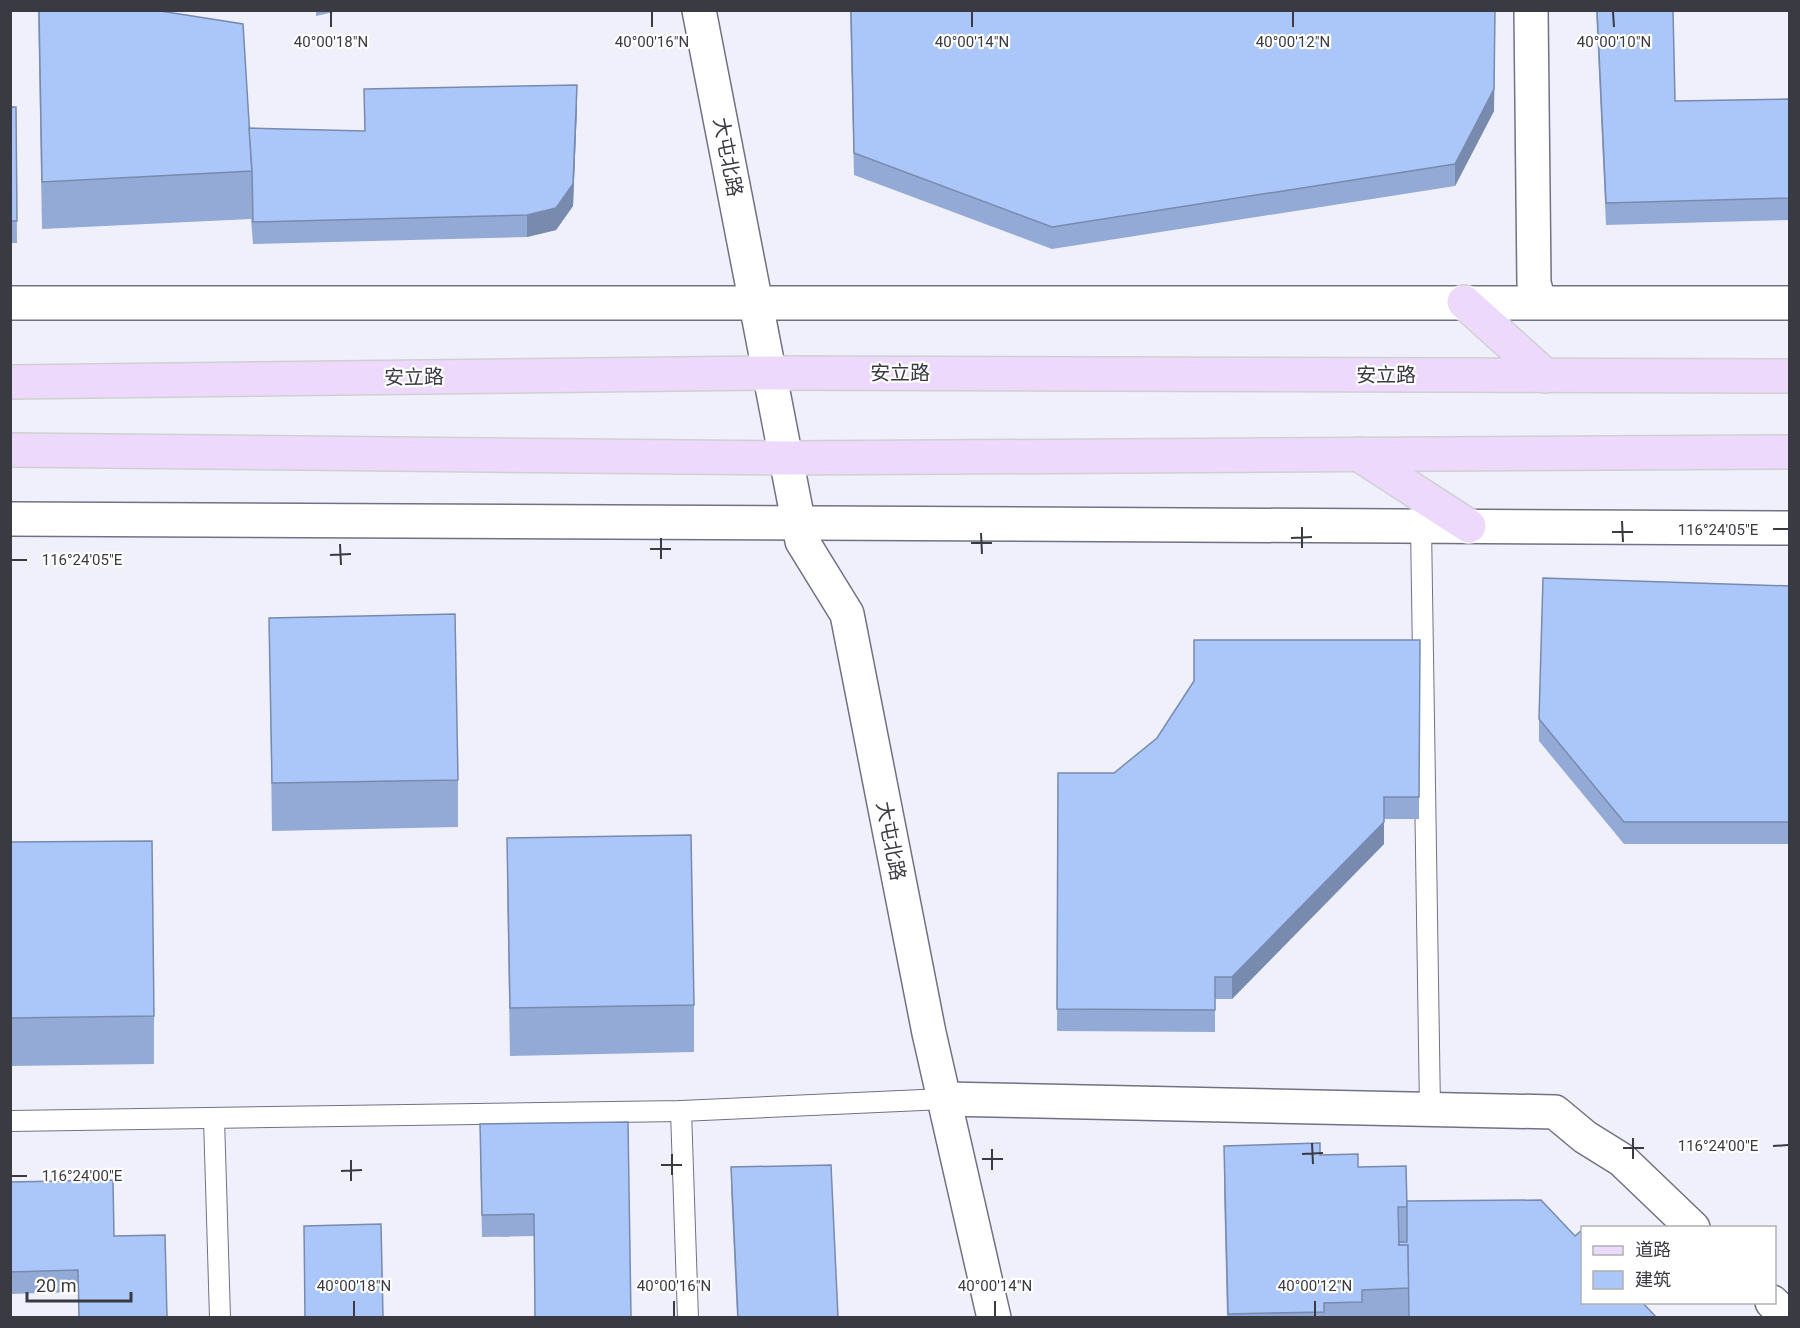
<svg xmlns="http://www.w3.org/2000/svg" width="1800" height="1328" font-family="Roboto,'Noto Sans SC',sans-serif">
<rect width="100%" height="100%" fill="#f0f0fd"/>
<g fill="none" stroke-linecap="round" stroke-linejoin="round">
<defs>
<g id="lane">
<polyline points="1421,526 1430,1110"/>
<polyline points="681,1111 688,1318"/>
<polyline points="214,1118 220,1318"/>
<polyline points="10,1121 681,1111 944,1099"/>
</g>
<g id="street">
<polyline points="1531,10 1534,283 1539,302"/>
<polyline points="944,1099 1555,1112 1585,1137 1622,1160 1693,1228"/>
<polyline points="1772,1302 1788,1318"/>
</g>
<g id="secondary">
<polyline points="699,10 802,541 847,614 929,1033 994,1318"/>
<polyline points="10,303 1790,303"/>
<polyline points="10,519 1790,528"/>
</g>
<g id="primary">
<polyline points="1464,302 1546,376"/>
<polyline points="10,382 770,373 1790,376"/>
<polyline points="10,450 787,458 1790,452"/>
<polyline points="1358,454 1469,526"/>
</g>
</defs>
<use href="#lane" stroke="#717184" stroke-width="22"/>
<use href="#street" stroke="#717184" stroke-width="36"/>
<use href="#secondary" stroke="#717184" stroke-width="36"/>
<use href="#primary" stroke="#d0d0d2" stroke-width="36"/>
<use href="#lane" stroke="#fff" stroke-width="20"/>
<use href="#street" stroke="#fff" stroke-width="33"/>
<use href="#secondary" stroke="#fff" stroke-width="33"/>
<use href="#primary" stroke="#ecd9fb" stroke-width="33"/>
</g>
<g fill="#93aad6">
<polygon points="38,10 249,128 364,131 577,107 573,206 556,230 527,237 253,244 251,219 42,229"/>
<polygon points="316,10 343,10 316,16"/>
<polygon points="850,10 1495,10 1494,111 1455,186 1052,249 854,175"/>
<polygon points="1596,10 1673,10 1675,101 1790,99 1790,220 1606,225"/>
<polygon points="10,107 16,107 17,243 10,243"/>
<polygon points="1790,586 1790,844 1624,844 1539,741 1539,719"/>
<polygon points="269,618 458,780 458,827 272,831"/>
<polygon points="1420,640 1419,819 1384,819 1384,844 1232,999 1215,999 1215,1032 1057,1031 1058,773 1114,773"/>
<polygon points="507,838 694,1005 694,1052 510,1056 507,886"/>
<polygon points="10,842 154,1016 154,1064 10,1066"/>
<polygon points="480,1146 631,1317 534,1236 482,1237"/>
<polygon points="1224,1146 1320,1155 1358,1167 1407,1201 1582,1302 1656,1317 1227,1317 1224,1192"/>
<polygon points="731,1167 838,1317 737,1317 731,1189"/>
<polygon points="10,1182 114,1236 167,1317 79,1317 78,1292 10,1294"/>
</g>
<g fill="#788bae">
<polygon points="1495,10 1494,111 1455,186 1455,164"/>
<polygon points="577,85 577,107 573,206 556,230 527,237 527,215"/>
<polygon points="1384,797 1384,844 1232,999 1232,977"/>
</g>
<g fill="#abc6f9" stroke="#788bae" stroke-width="1.5">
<polygon points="39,10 154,10 243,24 252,171 42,182"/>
<polygon points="851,10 1495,10 1494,89 1455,164 1052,227 854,153"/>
<polygon points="1597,10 1673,10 1675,101 1790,99 1790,198 1606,203"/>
<polygon points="577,85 573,184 556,208 527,215 253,222 252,171 249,128 365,131 364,89"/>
<polygon points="10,107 16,107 17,221 10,221"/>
<polygon points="1543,578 1790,586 1790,822 1624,822 1539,719"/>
<polygon points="455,614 458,780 272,783 269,618"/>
<polygon points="1194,640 1420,640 1419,797 1384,797 1384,822 1232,977 1215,977 1215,1010 1057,1009 1058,773 1114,773 1157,738 1194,681"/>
<polygon points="691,835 694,1005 510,1008 507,838"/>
<polygon points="152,841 154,1016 10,1018 10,842"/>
<polygon points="628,1122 631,1317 535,1317 534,1214 482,1215 480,1124"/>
<polygon points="1320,1143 1320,1155 1358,1154 1358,1167 1406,1166 1407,1207 1398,1207 1399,1245 1408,1245 1409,1288 1362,1290 1362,1302 1324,1303 1324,1312 1228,1314 1224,1146"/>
<polygon points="831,1165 838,1317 738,1317 731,1167"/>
<polygon points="113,1180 114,1236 165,1235 167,1317 79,1317 78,1270 10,1272 10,1182"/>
<polygon points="1541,1200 1575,1236 1582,1230 1582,1302 1642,1302 1656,1317 1409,1317 1408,1245 1399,1245 1399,1242 1407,1242 1407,1201"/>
<polygon points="381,1224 383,1317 305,1317 304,1226"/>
</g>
<path fill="none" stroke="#3a3a43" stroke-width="2" d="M331,12V27M652,12V27M972,12V27M1293,12V27M1613,12L1614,27M1622,521L1623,542M1302,527V548M1773,529H1788M1612,532H1633M981,533L982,554M661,538V559M1291,538L1312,537M971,543H992M340,544L341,565M650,549H671M330,555L351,554M12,560H27M1633,1138V1159M1312,1143L1313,1164M1773,1146L1788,1145M1623,1148H1644M992,1149V1170M672,1154V1175M1302,1154L1323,1153M982,1159H1003M351,1160V1181M661,1165H682M341,1171L362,1170M12,1176H27M354,1301V1316M674,1301V1316M995,1301V1316M1315,1301V1316"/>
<g text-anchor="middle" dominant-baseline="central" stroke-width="4.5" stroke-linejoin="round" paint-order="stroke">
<g font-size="20" fill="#3a3a43" stroke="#fff">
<text transform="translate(728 157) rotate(79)">大屯北路</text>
<text x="900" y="373">安立路</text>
<text x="1386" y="375">安立路</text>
<text transform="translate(414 377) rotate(-1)">安立路</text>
<text transform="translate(891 841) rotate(79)">大屯北路</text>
</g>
</g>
<g font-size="15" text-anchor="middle" fill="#3a3a43" stroke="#fff" stroke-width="4.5" stroke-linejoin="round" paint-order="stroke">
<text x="331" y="47">40°00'18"N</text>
<text x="652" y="47">40°00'16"N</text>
<text x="972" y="47">40°00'14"N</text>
<text x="1293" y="47">40°00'12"N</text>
<text x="1614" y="47">40°00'10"N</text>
<text x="1718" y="535">116°24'05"E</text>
<text x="82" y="565">116°24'05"E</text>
<text x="1718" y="1151">116°24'00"E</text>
<text x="82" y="1181">116°24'00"E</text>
<text x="354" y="1291">40°00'18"N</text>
<text x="674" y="1291">40°00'16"N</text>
<text x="995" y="1291">40°00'14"N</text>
<text x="1315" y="1291">40°00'12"N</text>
</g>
<rect width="1800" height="1328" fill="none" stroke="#3a3a43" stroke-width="24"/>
<rect x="1581" y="1226" width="195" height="78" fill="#ffffff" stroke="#b0b0b4" stroke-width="1.5"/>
<rect x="1593" y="1246" width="30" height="9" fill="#ecd9fb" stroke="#b0b0b4" stroke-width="1.5"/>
<text x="1635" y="1256" font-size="18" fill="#3a3a43">道路</text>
<rect x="1593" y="1271" width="30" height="18" fill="#abc6f9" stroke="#b0b0b4" stroke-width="1.5"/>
<text x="1635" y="1286" font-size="18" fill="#3a3a43">建筑</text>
<path d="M27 1292v9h104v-9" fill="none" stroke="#3a3a43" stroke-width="3"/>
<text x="36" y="1292" font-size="18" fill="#3a3a43" stroke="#ffffff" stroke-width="4.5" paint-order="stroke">20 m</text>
</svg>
